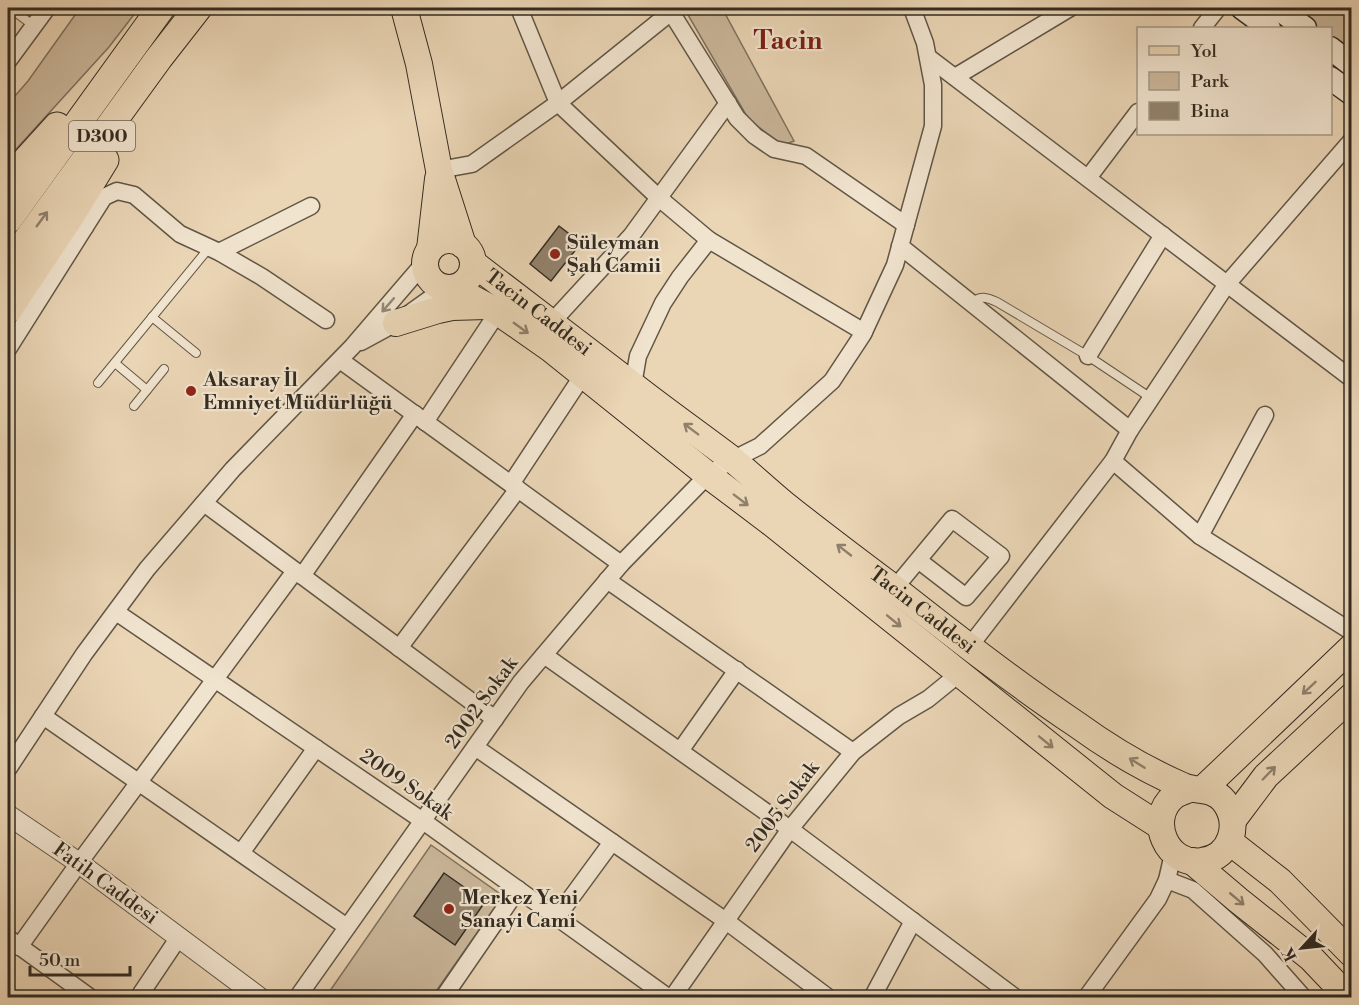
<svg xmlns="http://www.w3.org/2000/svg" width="1359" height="1005" font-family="'Libre Bodoni',serif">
<rect width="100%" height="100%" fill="#ead5b5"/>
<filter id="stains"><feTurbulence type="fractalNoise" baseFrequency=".00333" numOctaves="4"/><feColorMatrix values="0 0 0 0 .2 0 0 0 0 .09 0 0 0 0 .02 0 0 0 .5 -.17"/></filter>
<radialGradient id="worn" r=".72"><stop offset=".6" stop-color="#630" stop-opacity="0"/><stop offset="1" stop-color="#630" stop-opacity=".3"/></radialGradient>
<g fill="#cbb89c" stroke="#7f725e" stroke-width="1.5">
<polygon points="80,8 139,8 109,47 8,158 8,104 28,81"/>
<polygon points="684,8 722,8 794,141 783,145 749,120"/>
<polygon points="1287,8 1351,8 1351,56 1331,40 1330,28 1315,28"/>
<polygon points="431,845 503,896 432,997 325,998"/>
</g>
<g fill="#92836e" stroke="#332b21" stroke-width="1.5">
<polygon points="559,226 581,243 551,281 530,264"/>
<polygon points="444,873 485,902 455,945 414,916"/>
</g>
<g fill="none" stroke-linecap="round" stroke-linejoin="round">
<defs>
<g id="service">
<polyline points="10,8 34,26"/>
<path d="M972,304C979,294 988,298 997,302L1088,356L1151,398"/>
<polyline points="152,317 196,353"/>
<polyline points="115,363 147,390"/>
<polyline points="98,383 209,248"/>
<polyline points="134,406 164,369"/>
</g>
<g id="minor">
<polyline points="519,8 558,103 659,198 709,240"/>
<polyline points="671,12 737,118 755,136 774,149 806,156 906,225"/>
<polyline points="1202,28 1218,8"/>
<polyline points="928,57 1352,379"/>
<polyline points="8,61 47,8"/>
<polyline points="955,77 1070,8"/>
<polyline points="439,170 472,164 558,103 671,12 674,8"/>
<polyline points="1088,178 1138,112"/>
<polyline points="85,227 104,197 117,191 134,195 180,234 219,252 262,277 326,320"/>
<polyline points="900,246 1130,430"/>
<polyline points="219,252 311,206"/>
<polyline points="552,322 631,236 728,103"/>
<polyline points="361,342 396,323 445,288"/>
<polyline points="8,349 85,227 77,221"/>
<polyline points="1088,356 1163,235"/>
<polyline points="340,360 621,564"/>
<polyline points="633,385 638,356 663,303 680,277 709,240 864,332"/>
<polyline points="425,422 498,312"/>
<polyline points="1113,461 1200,536 1352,632"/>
<polyline points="511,484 583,375"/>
<polyline points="204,503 495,719"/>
<polyline points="1200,536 1265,415"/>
<polyline points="302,576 415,414"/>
<polyline points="607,580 853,752"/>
<polyline points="894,589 952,519 1001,556 966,597 918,560"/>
<polyline points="116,612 423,821 669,998"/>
<polyline points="969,647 1113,461 1130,430 1227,284 1352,140"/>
<polyline points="399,648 518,489"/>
<polyline points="544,655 790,829 1016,998"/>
<polyline points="43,716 347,927"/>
<polyline points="475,747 726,921 829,998"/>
<polyline points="680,751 737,670"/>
<polyline points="8,769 84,654 147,569 233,469 352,347 425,262"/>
<polyline points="241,853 316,748"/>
<polyline points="1167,880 1193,890 1265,954 1304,998"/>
<polyline points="557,917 612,842"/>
<polyline points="8,938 91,998"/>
<polyline points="19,947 79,863 295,571"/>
<polyline points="138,998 179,937"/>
<polyline points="297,998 521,682 621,564 708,475 732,460 760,446 832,381 863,334 895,265 933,126 933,85 925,43 912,8"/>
<polyline points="443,998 518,889"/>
<polyline points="672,998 790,829 853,752 899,716 928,699 960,673"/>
<polyline points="872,998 913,921"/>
<polyline points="1086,998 1158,899 1167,880 1173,854"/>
</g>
<polyline id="tertiary" points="8,815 79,863 260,998"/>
<g id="secondary">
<polyline points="1242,8 1269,28"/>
<polyline points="1277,8 1305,28"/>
<polyline points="1330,48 1352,65"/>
<polyline points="1330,78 1352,94"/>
</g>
<g id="primary">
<polyline points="404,8 419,64 439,170 463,245"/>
<circle cx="449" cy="264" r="24"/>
<polyline points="430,249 438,179"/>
<path id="s1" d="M473,263C527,304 580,345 634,386C666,411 700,435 733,460C750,474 767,490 784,504C819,532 855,559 891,586C952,634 1012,681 1076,724C1109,748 1146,770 1183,786C1196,792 1213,787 1224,801C1241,823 1232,857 1202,861C1167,867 1146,819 1174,796C1178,793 1185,791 1189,789"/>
<polyline points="453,288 498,312 551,349 708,475 769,521 1113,796 1160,826"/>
<polyline points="396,323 438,310 452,307 486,306"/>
<polyline points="1203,789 1352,647"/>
<polyline points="1233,820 1266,776 1352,696"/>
<polyline points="1230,842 1280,881 1352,954"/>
<polyline points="1192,861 1238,900 1311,958 1349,998"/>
</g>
<g id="trunk">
<polyline points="8,180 57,126"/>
<polyline points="8,220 161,8"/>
<polyline points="8,266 159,58 198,8"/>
<polyline points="8,310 70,217 105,160"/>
</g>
</defs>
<use href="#service" stroke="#615646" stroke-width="10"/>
<use href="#minor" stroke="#615646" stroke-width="19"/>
<use href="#tertiary" stroke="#615646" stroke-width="22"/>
<use href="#secondary" stroke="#332b21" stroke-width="25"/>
<use href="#primary" stroke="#332b21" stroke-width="28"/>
<use href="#trunk" stroke="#332b21" stroke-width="29"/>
<use href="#service" stroke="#f1e4cf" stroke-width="8"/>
<use href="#minor" stroke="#f1e4cf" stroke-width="16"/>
<use href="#tertiary" stroke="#f1e4cf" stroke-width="20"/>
<use href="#secondary" stroke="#f1e4cf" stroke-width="22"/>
<use href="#primary" stroke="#ead5b5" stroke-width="26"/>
<use href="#trunk" stroke="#ead5b5" stroke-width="27"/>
</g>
<defs><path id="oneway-shaft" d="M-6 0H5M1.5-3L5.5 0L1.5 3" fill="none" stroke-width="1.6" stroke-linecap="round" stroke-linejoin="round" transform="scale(1.5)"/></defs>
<g stroke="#8e806b">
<use href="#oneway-shaft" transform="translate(42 219) rotate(-54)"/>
<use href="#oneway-shaft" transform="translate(521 328) rotate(36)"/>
<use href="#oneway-shaft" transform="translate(691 429) rotate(-143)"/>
<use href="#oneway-shaft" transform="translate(741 500) rotate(37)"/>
<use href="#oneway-shaft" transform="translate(844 550) rotate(-142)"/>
<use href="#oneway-shaft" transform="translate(894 621) rotate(39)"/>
<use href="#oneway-shaft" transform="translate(1309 688) rotate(137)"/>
<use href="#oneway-shaft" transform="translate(1046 742) rotate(39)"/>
<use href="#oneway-shaft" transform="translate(1137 763) rotate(-148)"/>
<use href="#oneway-shaft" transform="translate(1269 773) rotate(-46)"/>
<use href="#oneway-shaft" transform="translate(1237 899) rotate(40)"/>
</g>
<use stroke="#928878" href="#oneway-shaft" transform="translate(388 305) rotate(131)"/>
<g fill="#8f2418" stroke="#f1e4cf" stroke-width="2">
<circle cx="555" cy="254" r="6"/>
<circle cx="191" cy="391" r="6"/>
<circle cx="449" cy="909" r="6"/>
</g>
<g text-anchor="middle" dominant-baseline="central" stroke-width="4.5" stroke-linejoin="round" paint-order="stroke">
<rect fill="#f1e4cf" stroke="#6c6255" stroke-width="1.5" x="69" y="121" width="66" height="30" rx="4.5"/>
<g font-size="18" font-weight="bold" fill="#332b21">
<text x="102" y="136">D300</text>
</g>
<g font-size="20" font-weight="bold" fill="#332b21" stroke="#f1e4cf" text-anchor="start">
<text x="567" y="243">Süleyman<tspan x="567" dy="23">Şah Camii</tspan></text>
<text x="203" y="380">Aksaray İl<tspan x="203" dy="23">Emniyet Müdürlüğü</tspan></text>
<text x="461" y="898">Merkez Yeni<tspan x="461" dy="23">Sanayi Cami</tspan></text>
</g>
<g font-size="20" fill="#332b21" stroke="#f1e4cf">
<text stroke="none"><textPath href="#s1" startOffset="82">Tacin Caddesi</textPath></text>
<text stroke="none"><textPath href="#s1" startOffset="568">Tacin Caddesi</textPath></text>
<text transform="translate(482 703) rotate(-54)">2002 Sokak</text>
<text transform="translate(406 785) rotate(35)">2009 Sokak</text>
<text transform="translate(783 807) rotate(-53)">2005 Sokak</text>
<text transform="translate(105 884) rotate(36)">Fatih Caddesi</text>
</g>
<g font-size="26" font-weight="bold" fill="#7a1f14" stroke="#f1e4cf">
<text x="788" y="41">Tacin</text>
</g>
</g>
<rect width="1359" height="1005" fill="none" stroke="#ead5b5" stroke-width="30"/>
<rect x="9" y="9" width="1341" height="987" fill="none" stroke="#332b21" stroke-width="3"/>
<rect x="15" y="15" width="1329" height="975" fill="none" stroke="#332b21" stroke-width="1.5"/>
<rect x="1137" y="27" width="195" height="108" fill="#f1e4cf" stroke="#a59a89" stroke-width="1.5"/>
<rect x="1149" y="46" width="30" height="9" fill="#ead5b5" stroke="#a59a89" stroke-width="1.5"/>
<text x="1191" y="57" font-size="18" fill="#332b21">Yol</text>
<rect x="1149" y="72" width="30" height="18" fill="#cbb89c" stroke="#a59a89" stroke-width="1.5"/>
<text x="1191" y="87" font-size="18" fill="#332b21">Park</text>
<rect x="1149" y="102" width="30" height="18" fill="#92836e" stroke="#a59a89" stroke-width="1.5"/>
<text x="1191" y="117" font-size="18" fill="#332b21">Bina</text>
<g transform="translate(1302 948) rotate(243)" stroke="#f1e4cf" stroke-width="4.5" paint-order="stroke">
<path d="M0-4.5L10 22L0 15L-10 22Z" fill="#332b21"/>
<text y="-9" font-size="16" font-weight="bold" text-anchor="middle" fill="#332b21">K</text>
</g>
<path d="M30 966v9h100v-9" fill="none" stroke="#332b21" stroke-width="3"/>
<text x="39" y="966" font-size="18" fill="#332b21" stroke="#f1e4cf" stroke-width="4.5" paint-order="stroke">50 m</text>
<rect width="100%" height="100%" filter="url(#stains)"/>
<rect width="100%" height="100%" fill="url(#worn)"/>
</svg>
